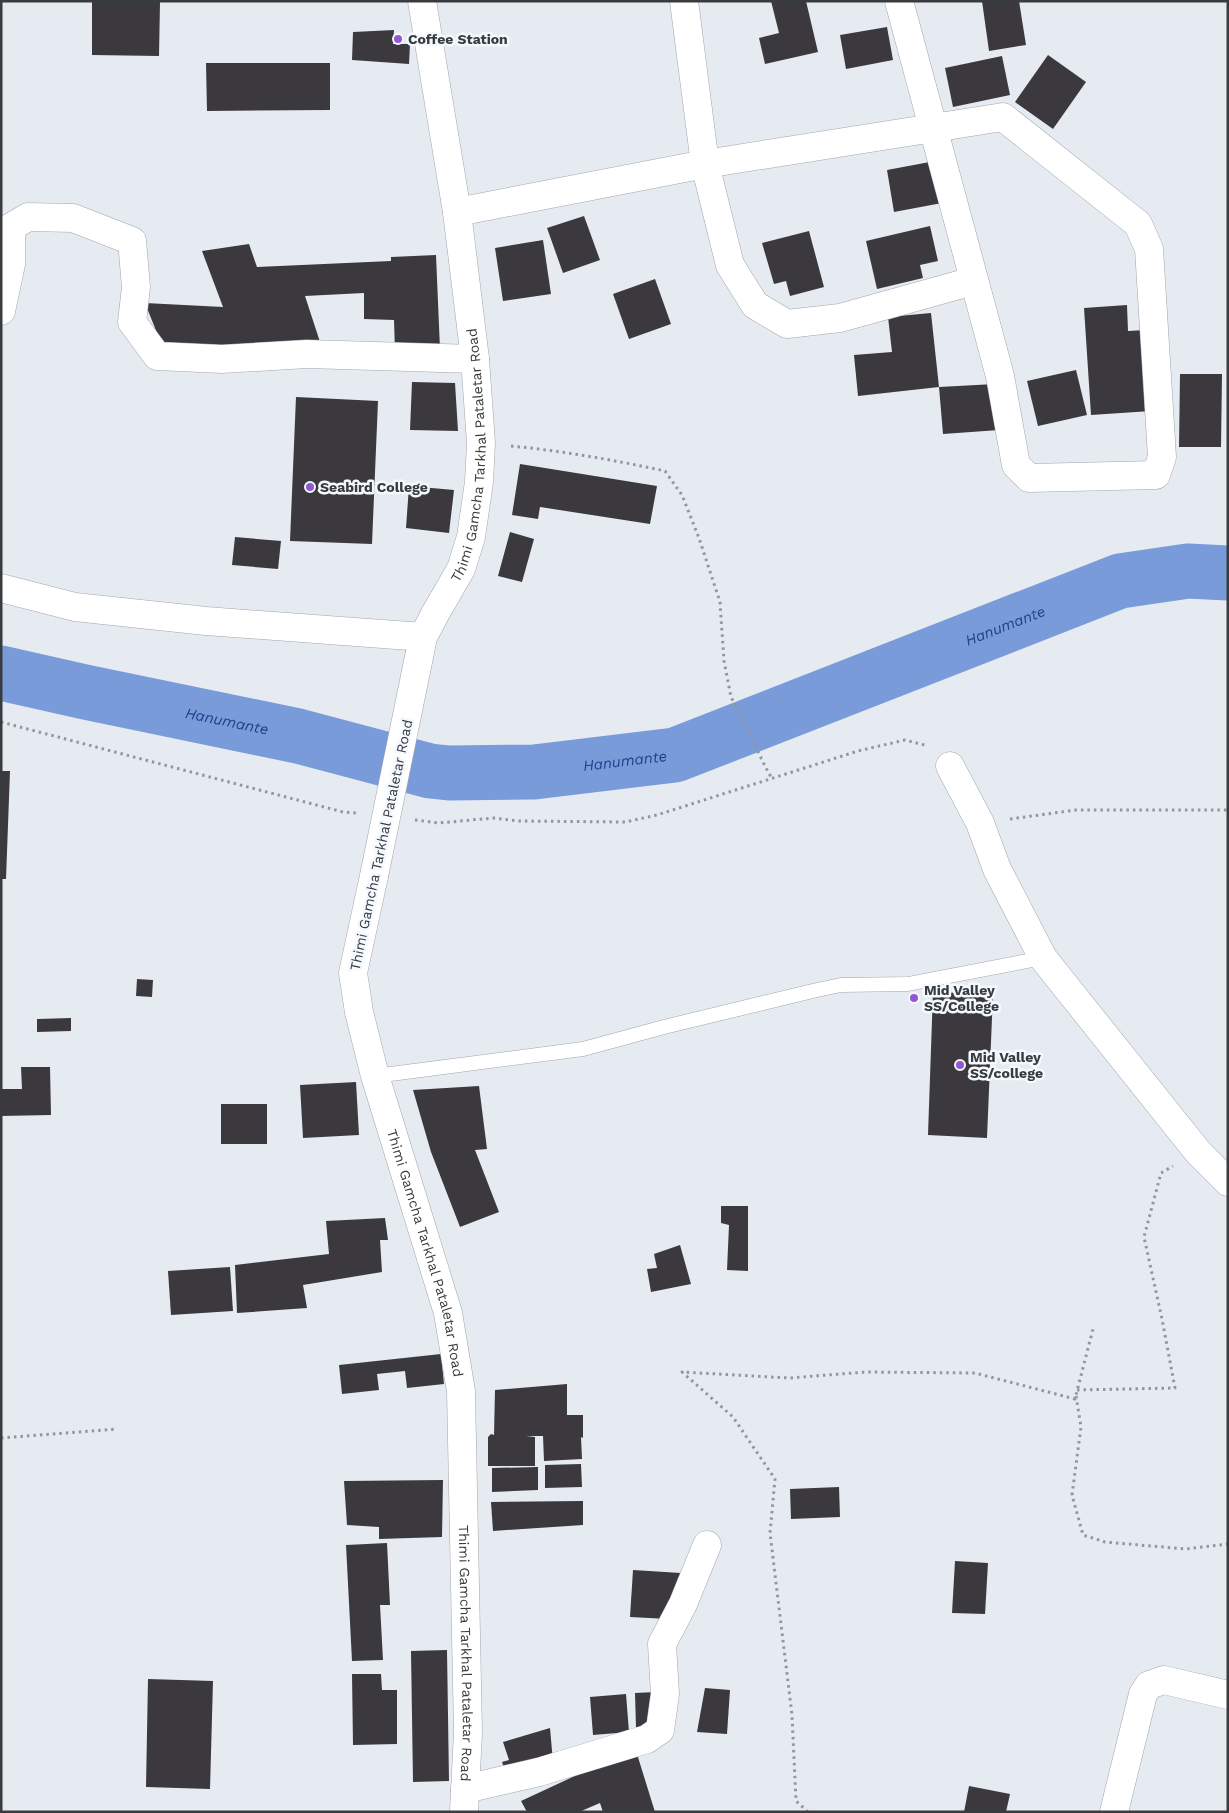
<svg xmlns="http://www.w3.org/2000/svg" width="1229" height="1813" font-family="'Work Sans',sans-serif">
<rect width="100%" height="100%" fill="#e6ebf2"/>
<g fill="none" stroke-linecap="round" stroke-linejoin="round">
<path stroke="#799bd9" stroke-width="55" id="s1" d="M1,673L85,692L298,736L430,771L449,773L534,772L675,755L1120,581L1188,571L1228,573"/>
</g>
<g fill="#3b393e">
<polygon points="92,1 160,2 159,56 92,55"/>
<polygon points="771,1 806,1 818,52 765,64 759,38 779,33"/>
<polygon points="982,1 1019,1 1026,45 989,51"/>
<polygon points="887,27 893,60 846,69 840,35"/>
<polygon points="394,30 393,44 410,44 409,64 352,60 353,32"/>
<polygon points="1048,55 1086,82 1053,129 1015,102"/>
<polygon points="1002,56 1010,95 953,107 945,68"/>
<polygon points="206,63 330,63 330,110 207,111"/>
<polygon points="935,161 942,203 894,212 887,170"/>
<polygon points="584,216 600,260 563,273 547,228"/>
<polygon points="930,226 938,261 920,265 923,278 877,289 866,241"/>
<polygon points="809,231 824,287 790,296 786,281 774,284 762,243"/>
<polygon points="543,240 551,294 503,301 495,248"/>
<polygon points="249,244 257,267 391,261 391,257 436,255 440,349 395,351 394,320 364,319 364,293 305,296 321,345 165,353 145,303 223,307 202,251"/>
<polygon points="655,279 671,324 629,339 613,294"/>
<polygon points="1127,305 1128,331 1146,330 1151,411 1091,415 1084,308"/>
<polygon points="931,313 939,387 858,396 854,355 892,352 888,317"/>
<polygon points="1076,370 1087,415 1038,426 1027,381"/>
<polygon points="1180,374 1222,374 1221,447 1179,447"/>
<polygon points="412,382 455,383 458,431 410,430"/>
<polygon points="995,384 999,430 943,434 939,387"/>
<polygon points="296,397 378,401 372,544 290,541"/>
<polygon points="520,464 657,486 650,524 540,507 538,519 512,515"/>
<polygon points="409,486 454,490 449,533 406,528"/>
<polygon points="510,532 534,539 522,582 498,576"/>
<polygon points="235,537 281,541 278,569 232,565"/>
<polygon points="1,771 10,771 6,879 1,879"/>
<polygon points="137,979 153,980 152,997 136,996"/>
<polygon points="933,992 993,994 987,1138 928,1135"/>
<polygon points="71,1018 71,1031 37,1032 37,1019"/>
<polygon points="21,1067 50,1067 51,1115 1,1116 1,1089 22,1089"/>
<polygon points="356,1082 359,1135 303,1138 300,1085"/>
<polygon points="479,1086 487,1149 475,1150 499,1212 460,1227 431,1152 413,1090"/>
<rect x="221" y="1104" width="46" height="40"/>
<polygon points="721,1206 748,1206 748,1271 727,1270 729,1225 721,1223"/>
<polygon points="385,1218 388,1240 380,1240 382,1272 303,1285 307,1308 237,1313 235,1265 329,1254 326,1221"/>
<polygon points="680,1245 691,1284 651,1292 647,1269 657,1268 654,1254"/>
<polygon points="230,1267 233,1311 171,1315 168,1271"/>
<polygon points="441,1354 444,1384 407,1388 405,1371 377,1374 379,1390 342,1394 339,1365"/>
<polygon points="567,1384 567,1415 583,1415 583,1438 581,1437 582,1459 544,1461 543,1436 526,1436 535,1437 535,1466 488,1466 488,1437 491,1434 494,1435 495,1390"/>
<polygon points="581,1464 582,1487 545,1488 545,1465"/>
<polygon points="538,1467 538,1490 492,1492 492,1468"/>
<polygon points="443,1480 442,1537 379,1539 379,1527 347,1525 344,1481"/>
<polygon points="839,1487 840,1517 791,1519 790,1489"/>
<polygon points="583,1501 583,1525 493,1531 491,1502"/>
<polygon points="387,1543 390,1605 380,1605 383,1660 352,1661 346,1545"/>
<polygon points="955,1561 988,1563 985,1614 952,1613"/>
<polygon points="633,1570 681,1573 679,1602 668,1619 630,1617"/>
<polygon points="447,1650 449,1781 413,1782 411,1651"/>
<polygon points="352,1674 381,1674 382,1690 397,1690 397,1744 353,1745"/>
<polygon points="148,1679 213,1681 210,1789 146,1787"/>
<polygon points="705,1688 730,1690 727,1734 697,1732"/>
<polygon points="656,1692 657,1727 636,1728 635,1693"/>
<polygon points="626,1694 629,1732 593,1735 590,1697"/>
<polygon points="550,1728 553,1762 507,1776 502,1762 509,1760 503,1742"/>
<polygon points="637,1754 655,1812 603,1812 600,1803 579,1812 527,1812 521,1801 592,1768"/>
<polygon points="969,1786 1010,1794 1006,1812 964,1812"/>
</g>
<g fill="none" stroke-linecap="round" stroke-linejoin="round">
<defs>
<polyline id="service" points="375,1076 583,1049 664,1027 817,990 841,985 908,984 1043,958"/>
<g id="minor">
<polyline points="684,1 705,164 730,265 755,305 787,324 840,318 973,281"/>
<polyline points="457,212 705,164 1003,117 1138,224 1149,249 1162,457 1156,475 1029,478 1016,465 1000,376 899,1"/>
<polyline points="1,311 11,264 11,227 28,217 73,218 132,241 136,287 132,322 157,356 222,359 307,354 475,359"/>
<polyline points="1,588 75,607 206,621 423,637"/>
<polyline points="950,766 980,823 997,869 1043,958 1198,1152 1228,1182"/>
<polyline points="465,1789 539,1772 647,1739 660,1730 665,1694 662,1644 683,1604 707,1545"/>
<polyline points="1114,1812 1143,1694 1149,1685 1164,1680 1228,1695"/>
</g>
<g id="tertiary">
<path id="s2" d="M420,652L423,637L435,614L461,569L471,537L479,482L481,443L475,359L457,212L422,1"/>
<path id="s3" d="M374,876L353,973L359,1012L375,1076L448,1313L461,1391L468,1732L464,1812"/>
</g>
</defs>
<use href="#service" stroke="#a1a6ac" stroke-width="15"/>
<use href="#minor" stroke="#a1a6ac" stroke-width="29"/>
<use href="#tertiary" stroke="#a1a6ac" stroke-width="29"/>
<g stroke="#93979c" stroke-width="3" stroke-dasharray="2.5 4" stroke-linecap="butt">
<path d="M511,446C563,451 614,460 665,471L682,495L699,538L720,602L724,661L731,697L765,766L772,779"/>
<polyline points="1,722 343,812 356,813"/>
<polyline points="1010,819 1076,810 1228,810"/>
<polyline points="415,820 439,823 493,818 519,821 625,822 657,815 858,751 905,740 928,746"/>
<polyline points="1077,1390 1175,1388 1162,1319 1144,1237 1161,1173 1173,1166"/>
<polyline points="1076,1396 1081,1427 1072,1495 1083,1535 1105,1542 1186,1549 1228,1544"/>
<polyline points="1,1438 117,1429"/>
<polyline points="808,1812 796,1801 792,1715 770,1533 775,1479 733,1417 682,1372 789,1378 866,1372 975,1373 1075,1399 1093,1329"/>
</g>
<use href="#service" stroke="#fff" stroke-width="14"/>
<use href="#minor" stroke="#fff" stroke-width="28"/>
<use href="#tertiary" stroke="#fff" stroke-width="28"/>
<defs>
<polyline id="tertiary-bridge" points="374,876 420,652"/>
</defs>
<use href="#tertiary-bridge" stroke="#a1a6ac" stroke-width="29" stroke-linecap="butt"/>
<use href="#tertiary-bridge" stroke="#fff" stroke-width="28"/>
</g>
<g fill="#9358d0" stroke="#f3f9ff" stroke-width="2">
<circle cx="398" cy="39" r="5"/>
<circle cx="310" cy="487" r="5"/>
<circle cx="914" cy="998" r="5"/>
<circle cx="960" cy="1065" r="5"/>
</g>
<g text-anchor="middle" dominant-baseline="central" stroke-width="5" stroke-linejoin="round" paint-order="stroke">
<g font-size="14" font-weight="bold" fill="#393c3e" stroke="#f3f9ff" text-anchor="start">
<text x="408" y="39">Coffee Station</text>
<text x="320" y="487">Seabird College</text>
<text x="924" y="990">Mid Valley<tspan x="924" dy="16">SS/College</tspan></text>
<text x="970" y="1057">Mid Valley<tspan x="970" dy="16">SS/college</tspan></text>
</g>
<g font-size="14" fill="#393c3e" stroke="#f3f9ff">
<text stroke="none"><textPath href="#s2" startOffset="208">Thimi Gamcha Tarkhal Pataletar Road</textPath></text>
<text transform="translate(381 845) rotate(-78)">Thimi Gamcha Tarkhal Pataletar Road</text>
<text stroke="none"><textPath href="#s3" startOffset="389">Thimi Gamcha Tarkhal Pataletar Road</textPath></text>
<text stroke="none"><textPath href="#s3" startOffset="794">Thimi Gamcha Tarkhal Pataletar Road</textPath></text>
</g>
<g font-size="15" font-style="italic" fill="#1c418a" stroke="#f3f9ff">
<text stroke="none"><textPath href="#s1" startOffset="1041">Hanumante</textPath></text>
<text stroke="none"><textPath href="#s1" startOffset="231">Hanumante</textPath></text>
<text stroke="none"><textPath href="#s1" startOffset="636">Hanumante</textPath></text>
</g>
</g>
<rect width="1229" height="1813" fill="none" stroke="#393c3e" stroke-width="5"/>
</svg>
